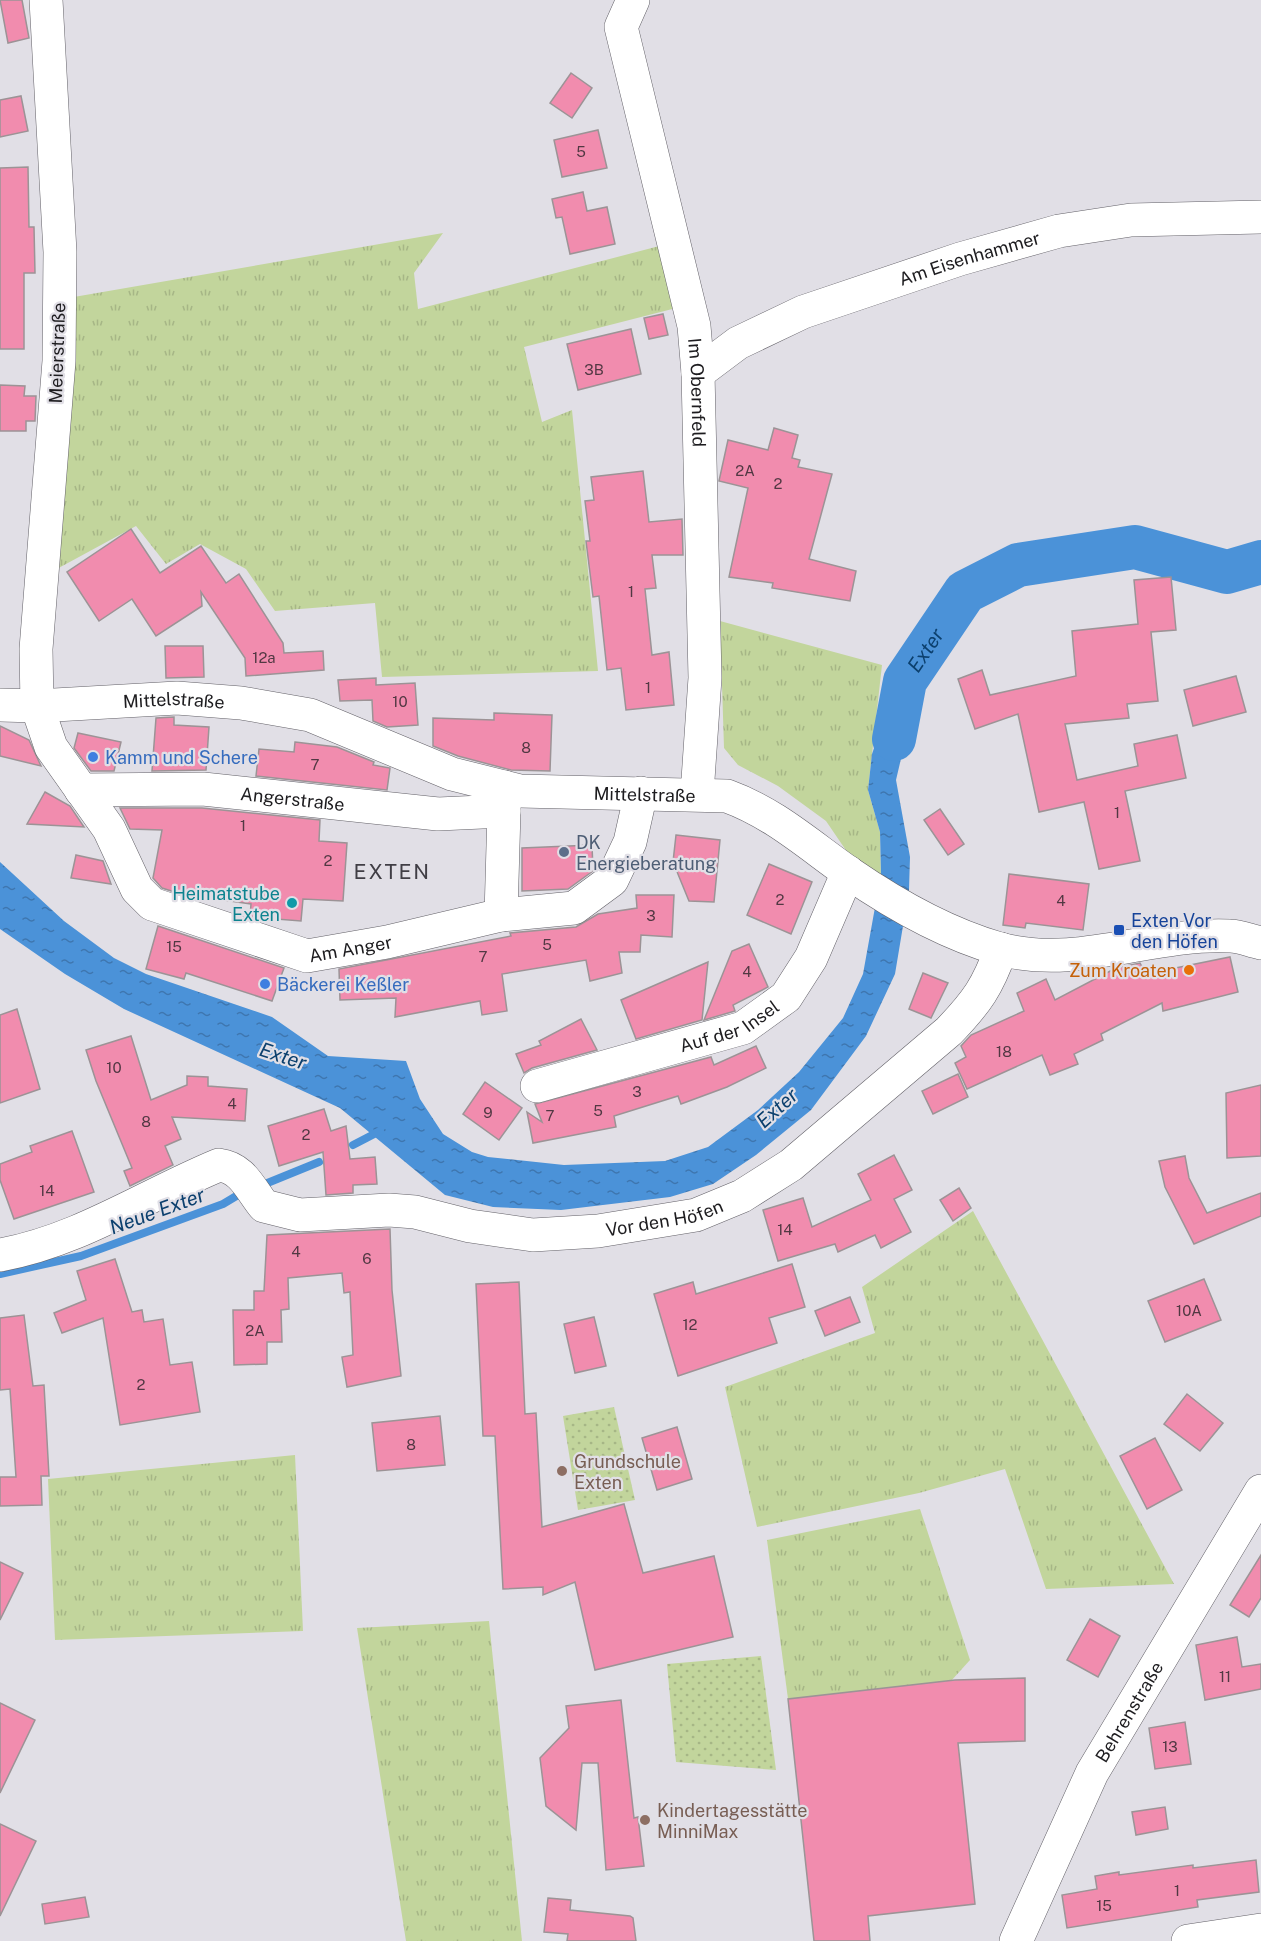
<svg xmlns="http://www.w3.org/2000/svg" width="1261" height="1941" font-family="'Public Sans',sans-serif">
<defs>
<pattern id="grass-tufts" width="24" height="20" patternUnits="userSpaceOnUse" patternTransform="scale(1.5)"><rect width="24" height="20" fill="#c2d59c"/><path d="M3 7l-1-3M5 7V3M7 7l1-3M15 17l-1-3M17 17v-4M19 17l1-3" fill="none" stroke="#a6b686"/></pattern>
<pattern id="park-dots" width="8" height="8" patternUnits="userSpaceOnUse" patternTransform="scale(1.5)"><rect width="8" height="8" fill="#c2d59c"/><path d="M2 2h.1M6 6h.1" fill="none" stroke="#a6b686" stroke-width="1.8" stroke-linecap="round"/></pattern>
<pattern id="water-ripples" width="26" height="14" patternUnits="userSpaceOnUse" patternTransform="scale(1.5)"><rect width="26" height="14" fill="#4b92d8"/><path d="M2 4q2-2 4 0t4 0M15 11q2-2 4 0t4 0" fill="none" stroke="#3e76af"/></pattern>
</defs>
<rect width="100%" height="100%" fill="#e1dfe6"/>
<g fill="url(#grass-tufts)">
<polygon points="443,233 414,273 418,309 667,244 684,306 524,347 542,422 572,410 598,671 382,677 375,603 275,611 246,569 200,544 166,564 136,526 55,570 68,298"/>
<polygon points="720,621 882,665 868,790 880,832 881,879 856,865 826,821 778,786 738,765 724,748"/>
<polygon points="973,1211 1174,1584 1046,1589 1005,1469 919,1493 757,1527 725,1387 875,1333 862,1287"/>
<polygon points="295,1455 303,1631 55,1640 48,1479"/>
<polygon points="920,1509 970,1660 951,1681 788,1699 767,1540"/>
<polygon points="489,1621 522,1941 406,1941 357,1628"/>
</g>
<g fill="url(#park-dots)">
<polygon points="614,1407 635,1500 578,1510 563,1416"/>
<polygon points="761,1656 776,1770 676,1762 667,1664"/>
</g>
<polygon fill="url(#water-ripples)" points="905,681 911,716 896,780 910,857 909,890 895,974 866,1036 811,1110 756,1155 713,1184 670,1197 561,1210 493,1207 445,1195 340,1108 124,1009 65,974 0,929 0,862 64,921 114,958 146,974 272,1017 328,1056 406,1061 420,1099 443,1134 472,1152 488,1157 564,1165 665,1161 708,1147 758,1110 799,1072 843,1018 863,974 881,874 880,832 868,790 872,754 885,716"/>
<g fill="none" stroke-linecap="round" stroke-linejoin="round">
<g stroke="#4b92d8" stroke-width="8">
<polyline points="353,1145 380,1131"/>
<polyline points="260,1186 319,1162"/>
<polyline points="0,1274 81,1256 223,1204 243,1192"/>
</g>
<path stroke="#4b92d8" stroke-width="44" id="s1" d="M894,739L905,681L965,592L1018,565L1135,547L1227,572L1261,562"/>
</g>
<g fill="#f18cae" stroke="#9c9396" stroke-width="1.5">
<polygon points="0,0 22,0 29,38 8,43"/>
<polygon points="571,73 592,88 572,118 550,103"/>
<polygon points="21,96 28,131 0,137 0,100"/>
<polygon points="598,130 607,168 562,177 554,140"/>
<polygon points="28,167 29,227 34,227 35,273 24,273 24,349 0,349 0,168"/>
<polygon points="583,192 587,211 607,207 615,244 570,254 562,217 556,218 552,199"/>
<polygon points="663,314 668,335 649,339 644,318"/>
<polygon points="631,329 641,374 578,390 567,344"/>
<polygon points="0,385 25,386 24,396 36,396 35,421 26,421 26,431 0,431"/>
<polygon points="774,428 798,435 792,458 800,460 798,467 832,474 809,559 856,571 850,601 772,588 773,583 729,577 748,488 719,481 728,440 768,450"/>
<polygon points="643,471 649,522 682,519 683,555 652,555 656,588 645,589 652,655 669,652 674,705 626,710 621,668 607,670 599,596 593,597 586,541 590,541 585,501 594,500 591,477"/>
<polygon points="131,529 160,573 201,546 226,583 239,574 283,643 284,653 323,651 324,670 246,676 245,658 201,592 202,606 156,636 132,599 99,621 67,572"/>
<polygon points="1171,577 1176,630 1151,632 1158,701 1127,704 1129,718 1065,724 1077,780 1138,766 1134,744 1177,735 1186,778 1125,791 1140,861 1099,869 1084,802 1039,812 1018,714 975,729 958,679 982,670 990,695 1076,676 1072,631 1138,624 1134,580"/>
<polygon points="165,646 203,646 204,677 166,678"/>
<polygon points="1236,676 1246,712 1193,726 1184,690"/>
<polygon points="376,678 376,685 415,683 418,725 387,727 373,721 372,700 340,701 338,680"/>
<polygon points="494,713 552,715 550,771 511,770 458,756 433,746 433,718 494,720"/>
<polygon points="174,717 174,725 209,727 206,770 152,771 156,718"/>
<polygon points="0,726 29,740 41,766 0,756"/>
<polygon points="78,733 121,742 114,771 91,771 74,748"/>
<polygon points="295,742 337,747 374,762 373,765 390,768 387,790 256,776 259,749 294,752"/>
<polygon points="45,792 70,806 84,827 27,824"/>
<polygon points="120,808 202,808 320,820 319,841 347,843 343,901 303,899 301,921 250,917 251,904 181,894 162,888 153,878 162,830 130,829"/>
<polygon points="940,809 964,844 948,855 924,820"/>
<polygon points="676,835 720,840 714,902 689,901 673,862"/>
<polygon points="592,845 593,871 568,889 522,891 522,848"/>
<polygon points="76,855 103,861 111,884 71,878"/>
<polygon points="769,864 812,882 791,934 747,915"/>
<polygon points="1009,874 1089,884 1083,930 1026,923 1025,928 1003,925"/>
<polygon points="636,895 674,895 672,937 641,935 640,952 619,952 622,973 590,981 586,960 502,974 507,1011 482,1015 480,1001 395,1017 396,998 340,1000 339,969 511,936 510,933 576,927 598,914 637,908"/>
<polygon points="158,926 284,968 272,1001 186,973 184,979 146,969"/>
<polygon points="749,944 768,987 733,1005 735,1011 704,1020 732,951"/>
<polygon points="1230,957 1238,992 1163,1011 1162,1003 1101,1034 1103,1040 1074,1054 1078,1064 1050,1075 1042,1055 967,1089 955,1063 966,1057 961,1046 971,1035 1024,1011 1017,993 1046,979 1055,1000 1116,968 1140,963 1146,974"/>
<polygon points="708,962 702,1020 636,1039 621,1000"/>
<polygon points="923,973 948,983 931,1018 909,1009"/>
<polygon points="17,1009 40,1089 0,1103 0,1015"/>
<polygon points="581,1019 597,1050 532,1068 524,1073 516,1054 541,1045 539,1041"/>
<polygon points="131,1036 151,1100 187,1085 187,1076 208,1077 208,1086 247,1089 245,1121 172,1117 181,1139 165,1146 173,1165 130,1186 124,1171 132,1168 96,1081 86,1050"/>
<polygon points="756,1046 766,1068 727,1087 681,1104 678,1096 614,1116 616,1127 533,1143 527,1112 542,1122 535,1104 711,1057 714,1065"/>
<polygon points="958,1074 968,1097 933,1114 922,1091"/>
<polygon points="485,1082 522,1108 499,1140 463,1114"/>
<polygon points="1261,1085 1261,1156 1227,1158 1226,1093"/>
<polygon points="324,1109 331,1131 346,1126 350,1159 375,1157 377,1184 353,1185 353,1193 326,1195 323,1152 279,1166 268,1126"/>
<polygon points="72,1131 94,1192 14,1219 0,1180 0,1164 32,1152 30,1146"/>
<polygon points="894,1155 912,1190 894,1199 911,1232 881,1248 875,1235 838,1252 835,1244 778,1261 763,1210 803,1198 812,1227 871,1200 858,1174"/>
<polygon points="1185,1156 1189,1178 1207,1213 1261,1193 1261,1216 1194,1244 1165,1187 1159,1161"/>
<polygon points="959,1188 971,1208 953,1221 940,1200"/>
<polygon points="390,1229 392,1290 401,1376 347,1387 342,1357 353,1355 350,1292 344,1293 342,1273 288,1278 289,1309 281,1310 282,1342 267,1342 267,1364 234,1365 233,1310 254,1310 254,1291 264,1291 267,1235"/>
<polygon points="115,1259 132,1312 142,1310 144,1322 163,1319 170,1365 192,1362 200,1412 120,1425 103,1318 62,1333 54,1313 86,1300 77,1271"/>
<polygon points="792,1264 805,1307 769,1318 777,1343 678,1376 654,1294 693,1282 696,1294"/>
<polygon points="1204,1279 1221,1320 1165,1342 1148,1301"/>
<polygon points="519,1282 525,1414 536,1413 542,1527 624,1504 643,1573 714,1556 733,1637 595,1670 575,1582 543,1595 543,1587 503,1589 495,1436 483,1436 476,1284"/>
<polygon points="850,1297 860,1322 825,1336 815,1311"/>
<polygon points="24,1315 33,1386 44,1385 49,1476 41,1476 42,1505 0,1506 0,1477 16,1477 10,1389 0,1390 0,1318"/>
<polygon points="594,1317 606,1366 575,1373 564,1324"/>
<polygon points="1187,1394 1223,1423 1200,1451 1164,1424"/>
<polygon points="440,1416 445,1465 377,1471 372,1423"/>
<polygon points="677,1427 692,1479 657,1490 642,1438"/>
<polygon points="1155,1438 1182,1490 1147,1509 1120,1456"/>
<polygon points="1261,1555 1261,1598 1249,1617 1230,1605"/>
<polygon points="0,1562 23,1573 0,1620"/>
<polygon points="1090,1619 1120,1636 1098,1677 1067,1660"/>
<polygon points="1237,1637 1242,1667 1261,1664 1261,1689 1205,1700 1196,1645"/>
<polygon points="1025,1678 1025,1741 958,1743 975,1904 868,1916 870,1941 814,1941 788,1699 955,1680"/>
<polygon points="621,1700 634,1818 638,1817 644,1866 606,1870 598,1763 582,1763 576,1830 546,1806 540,1758 569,1728 566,1706"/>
<polygon points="0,1703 35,1720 0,1793"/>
<polygon points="1185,1722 1191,1764 1155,1769 1149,1728"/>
<polygon points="1165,1807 1168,1829 1136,1835 1132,1812"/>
<polygon points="0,1824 36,1841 0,1916"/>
<polygon points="1256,1860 1259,1892 1197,1900 1198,1907 1067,1928 1062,1895 1097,1889 1095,1876 1119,1872 1119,1875 1193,1865 1193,1868"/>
<polygon points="85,1897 89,1917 45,1924 42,1904"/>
<polygon points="548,1898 571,1900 570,1910 630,1916 633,1918 636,1941 567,1941 568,1934 544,1932"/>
</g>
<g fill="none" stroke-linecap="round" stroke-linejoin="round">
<defs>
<g id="minor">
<path id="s2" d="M46,0L60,252L59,361L36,649L37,706L51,747L109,829L137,889L152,904L307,956L387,942L501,915L574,908L612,880L630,842L641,793"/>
<path id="s3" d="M633,0L621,27L694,326L698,373L705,678L697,794"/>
<path id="s4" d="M698,373L738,343L803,312L960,259L1059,231L1131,220L1261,217"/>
<path id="s5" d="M81,790L203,789L438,814L504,811V787"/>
<polyline points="501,915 504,811"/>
<path id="s6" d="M537,1086L743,1028L786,997L811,958L848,872"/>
<path id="s7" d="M0,1255C79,1241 146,1195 219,1165C243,1168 250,1189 264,1206L300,1215L389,1210L415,1212L470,1226L533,1235L598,1231L696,1215L742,1196L791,1165L949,1031C977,1002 988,986 1001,949"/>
<polyline points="1188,1941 1261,1930"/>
</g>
<g id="major">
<path id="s8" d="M0,705L37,706L177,698L241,703L310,715L452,774L520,791L727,796C774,813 809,845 849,873C894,904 947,934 1000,949C1078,970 1152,932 1230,936C1240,936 1251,941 1261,943"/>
<path id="s9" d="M1016,1941L1092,1773L1261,1491"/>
</g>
</defs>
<use href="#minor" stroke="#636168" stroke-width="34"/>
<use href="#major" stroke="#636168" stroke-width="34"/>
<use href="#minor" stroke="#fff" stroke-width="33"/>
<use href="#major" stroke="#fff" stroke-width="33"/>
</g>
<g fill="#3f7fe0" stroke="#e1dfe6" stroke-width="2">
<circle cx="93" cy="757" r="6"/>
<circle cx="265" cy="984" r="6"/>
</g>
<circle fill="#5c6f8a" stroke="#e1dfe6" stroke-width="2" cx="564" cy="852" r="6"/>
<circle fill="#0f9aa8" stroke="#e1dfe6" stroke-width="2" cx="292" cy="903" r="6"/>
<rect fill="#1a4fb4" stroke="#e1dfe6" stroke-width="2" x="1113" y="924" width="12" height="12" rx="3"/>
<circle fill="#e8710a" stroke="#e1dfe6" stroke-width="2" cx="1189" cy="970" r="6"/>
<g fill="#8d6e63" stroke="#e1dfe6" stroke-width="2">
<circle cx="562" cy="1471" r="6"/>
<circle cx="645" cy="1820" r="6"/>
</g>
<g text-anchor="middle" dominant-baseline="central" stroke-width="4.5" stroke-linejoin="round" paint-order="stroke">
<g font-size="15" fill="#523843">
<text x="581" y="151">5</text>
<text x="594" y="369">3B</text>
<text x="745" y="470">2A</text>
<text x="778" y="483">2</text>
<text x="631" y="591">1</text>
<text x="264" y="657">12a</text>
<text x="648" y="687">1</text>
<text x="400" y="701">10</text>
<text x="526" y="747">8</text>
<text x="315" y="764">7</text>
<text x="1117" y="812">1</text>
<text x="243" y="825">1</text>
<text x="328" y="860">2</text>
<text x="780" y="899">2</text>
<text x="1061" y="900">4</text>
<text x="651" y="915">3</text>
<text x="547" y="944">5</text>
<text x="174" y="946">15</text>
<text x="483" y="956">7</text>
<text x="747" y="971">4</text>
<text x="1004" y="1051">18</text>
<text x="114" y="1067">10</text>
<text x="637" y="1091">3</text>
<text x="232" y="1103">4</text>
<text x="598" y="1110">5</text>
<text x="488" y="1112">9</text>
<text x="550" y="1115">7</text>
<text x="146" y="1121">8</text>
<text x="306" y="1134">2</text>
<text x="47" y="1190">14</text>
<text x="785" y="1229">14</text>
<text x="296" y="1251">4</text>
<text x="367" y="1258">6</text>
<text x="1189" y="1310">10A</text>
<text x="690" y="1324">12</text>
<text x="255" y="1330">2A</text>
<text x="141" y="1384">2</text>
<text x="411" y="1444">8</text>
<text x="1225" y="1676">11</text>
<text x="1170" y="1746">13</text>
<text x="1177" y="1890">1</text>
<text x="1104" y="1905">15</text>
</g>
<g font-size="18" fill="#1d1c1f" stroke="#e1dfe6">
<text stroke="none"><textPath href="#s4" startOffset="297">Am Eisenhammer</textPath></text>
<text transform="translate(57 353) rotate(-88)">Meierstraße</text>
<text stroke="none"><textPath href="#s3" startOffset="404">Im Obernfeld</textPath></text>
<text stroke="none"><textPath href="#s8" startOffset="174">Mittelstraße</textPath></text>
<text stroke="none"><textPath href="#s8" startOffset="660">Mittelstraße</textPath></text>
<text stroke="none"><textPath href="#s5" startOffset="212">Angerstraße</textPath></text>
<text stroke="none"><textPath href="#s2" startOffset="1146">Am Anger</textPath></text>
<text stroke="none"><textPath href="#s6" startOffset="202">Auf der Insel</textPath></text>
<text stroke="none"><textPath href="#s7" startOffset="706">Vor den Höfen</textPath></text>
<text stroke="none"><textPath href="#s9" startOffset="256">Behrenstraße</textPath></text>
</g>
<g font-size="18" fill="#366cbe" stroke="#e1dfe6" text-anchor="start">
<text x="105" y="757">Kamm und Schere</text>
<text x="277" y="984">Bäckerei Keßler</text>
</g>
<g font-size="18" fill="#4e5e75" stroke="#e1dfe6" text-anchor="start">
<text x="576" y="842">DK<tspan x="576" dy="21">Energieberatung</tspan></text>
</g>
<g font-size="18" fill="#0d838f" stroke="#e1dfe6" text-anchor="end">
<text x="280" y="893">Heimatstube<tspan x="280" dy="21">Exten</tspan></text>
</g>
<g font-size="18" fill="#164399" stroke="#e1dfe6" text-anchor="start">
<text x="1131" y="920">Exten Vor<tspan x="1131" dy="21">den Höfen</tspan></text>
</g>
<g font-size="18" fill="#c56008" stroke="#e1dfe6" text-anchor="end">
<text x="1177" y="970">Zum Kroaten</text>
</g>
<g font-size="18" fill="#785e54" stroke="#e1dfe6" text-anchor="start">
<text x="574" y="1461">Grundschule<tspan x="574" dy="21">Exten</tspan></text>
<text x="657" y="1810">Kindertagesstätte<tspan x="657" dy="21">MinniMax</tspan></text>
</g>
<g font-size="20" font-style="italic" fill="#0c406e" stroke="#e1dfe6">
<text stroke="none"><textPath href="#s1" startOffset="96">Exter</textPath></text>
<text transform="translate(283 1056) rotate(18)">Exter</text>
<text transform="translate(777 1108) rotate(-42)">Exter</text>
<text transform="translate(157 1211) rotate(-20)">Neue Exter</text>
</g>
<g font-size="21" letter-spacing="1.5" fill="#403e45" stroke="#e1dfe6">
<text x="392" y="871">EXTEN</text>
</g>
</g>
</svg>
